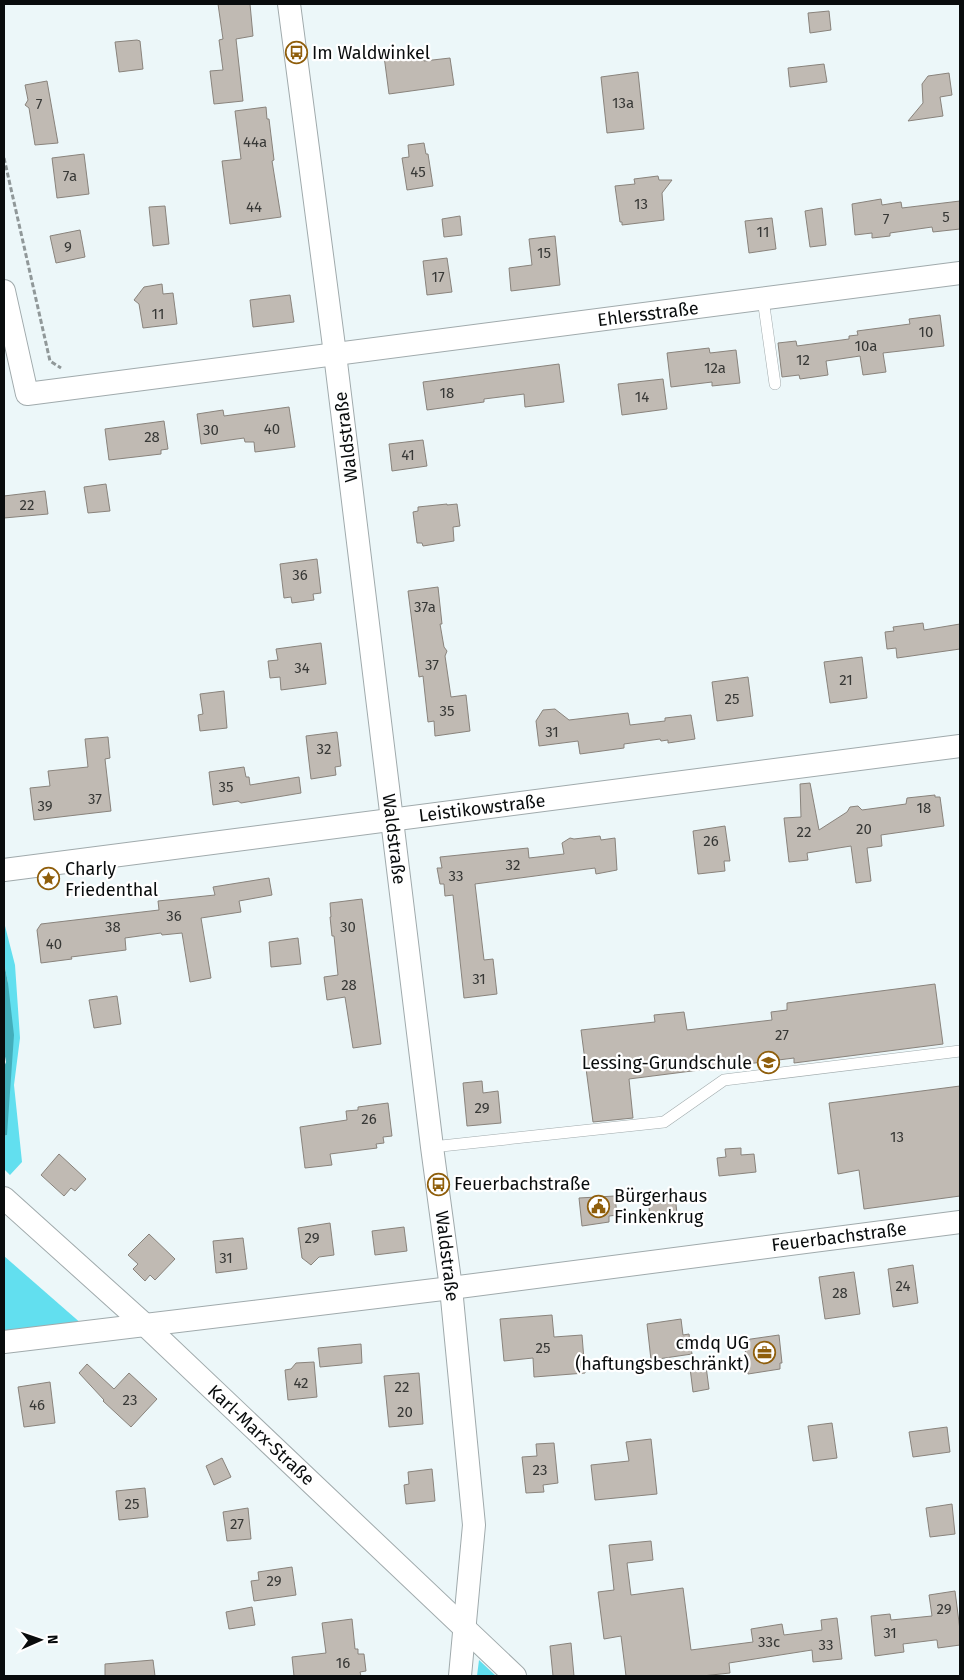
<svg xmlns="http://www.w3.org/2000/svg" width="964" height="1680" font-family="'Fira Sans',sans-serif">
<rect width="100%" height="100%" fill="#ecf7f9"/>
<g fill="#62dfef">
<polygon points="4,922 15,965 20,1038 14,1085 22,1162 10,1175 4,1169 4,1136 7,1135 8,983 4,962"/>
<polygon points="4,1256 83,1325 4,1332"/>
<polygon points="479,1660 496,1676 477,1676"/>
</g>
<polygon fill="#43aebb" points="4,962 8,983 14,1035 7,1135 4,1136 4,1067 6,1062 4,1051"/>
<g fill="#c0bab3" stroke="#89837c">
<polygon points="218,4 250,4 253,36 236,39 243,101 214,104 210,71 223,70 219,40 223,39"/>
<polygon points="829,11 831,30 810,33 808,13"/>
<polygon points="137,40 140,41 143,69 119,72 115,42"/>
<polygon points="422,51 424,61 450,58 454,85 389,94 384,56"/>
<polygon points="824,64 827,82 790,87 788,68"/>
<polygon points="638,72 644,129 607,133 601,77"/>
<polygon points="949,73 952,95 940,97 943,116 908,121 923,103 922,84 928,76"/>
<polygon points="47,81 58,143 35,145 29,108 25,105 28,100 25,85"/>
<polygon points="266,107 267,119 269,119 274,160 272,161 281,217 230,224 222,161 241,159 235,111"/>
<polygon points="424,143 426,154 428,154 433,186 407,190 402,158 409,157 408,145"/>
<polygon points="84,154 89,194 57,198 52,158"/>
<polygon points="658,176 659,180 672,180 662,193 664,220 622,225 622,222 620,222 615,186 635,184 634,179"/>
<polygon points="881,199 882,205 901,202 902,208 960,201 960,229 933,232 932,227 890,233 890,236 872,238 872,233 855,235 852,204"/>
<polygon points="165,206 169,244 153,246 149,207"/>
<polygon points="822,208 826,245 810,247 805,211"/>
<polygon points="460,216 462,235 444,237 442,219"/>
<polygon points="772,218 776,249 749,253 745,221"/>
<polygon points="80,230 85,257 56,263 50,236"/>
<polygon points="555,236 560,285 511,291 509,268 532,265 529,239"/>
<polygon points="447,258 452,292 427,295 423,261"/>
<polygon points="162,284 163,294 173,293 177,324 143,328 139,304 134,300 144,287"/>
<polygon points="290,295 294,322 253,327 250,300"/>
<polygon points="940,315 944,346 883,353 886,372 863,375 860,356 826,361 828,375 800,379 799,375 782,377 778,343 796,341 797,346 849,339 849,336 858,335 857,331 910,324 909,319"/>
<polygon points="709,348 710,353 736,350 740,383 712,386 712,382 671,387 667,353"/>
<polygon points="559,364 564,402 525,407 524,394 484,399 484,402 427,410 423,382"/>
<polygon points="663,379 667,409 622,415 618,384"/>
<polygon points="289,407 295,447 255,452 254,442 245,442 244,438 201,444 197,414 223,410 224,416"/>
<polygon points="164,421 168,449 161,450 161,454 109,460 105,429"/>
<polygon points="423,440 427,466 392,471 389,444"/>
<polygon points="106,484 110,511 88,513 84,487"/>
<polygon points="45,491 48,514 4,518 4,496"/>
<polygon points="447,504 447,505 457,504 460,526 453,527 454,541 423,546 422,543 417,543 413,512 418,511 418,507"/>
<polygon points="317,559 321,593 313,594 314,600 292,603 291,597 284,598 280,564"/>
<polygon points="438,587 442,624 440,624 444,647 447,651 445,656 451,697 466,695 470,731 435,736 434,721 428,722 423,676 419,677 408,591"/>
<polygon points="923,623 924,630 960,624 960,649 897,658 896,648 887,649 885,632 894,631 893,627"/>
<polygon points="321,643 326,684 281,690 280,677 270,678 268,661 278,660 276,649"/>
<polygon points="862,657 867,698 830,703 824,662"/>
<polygon points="748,677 753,716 717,721 712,682"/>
<polygon points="224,691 227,728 200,731 198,715 203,714 200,694"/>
<polygon points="555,709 569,720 628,713 630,725 665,721 665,718 691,715 695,739 668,743 668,740 661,741 660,739 624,744 624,748 580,754 578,741 539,746 536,721 543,710"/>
<polygon points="337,732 341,766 335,767 336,775 311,779 306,736"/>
<polygon points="108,737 110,758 105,759 111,811 34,820 30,788 50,786 48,771 88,767 85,739"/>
<polygon points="244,767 246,777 249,777 250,785 299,777 301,793 241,803 238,801 213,805 209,772"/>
<polygon points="810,783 819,830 847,812 850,807 858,806 862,810 906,804 907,798 935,795 935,797 940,797 944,826 881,835 882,846 867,848 871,881 856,883 851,846 807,853 808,860 789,862 784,818 801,817 800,784"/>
<polygon points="725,826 730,861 724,861 725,871 698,874 693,831"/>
<polygon points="600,836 601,840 615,838 617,870 596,874 595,868 475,884 484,960 493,959 497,994 464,998 453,895 445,896 444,884 440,884 437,868 442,868 440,857 528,848 529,858 564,854 562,843 570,838 574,839"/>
<polygon points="269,878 272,895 239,901 241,912 201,918 211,978 190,982 182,933 162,935 161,933 125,938 126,950 71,957 72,959 41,963 37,930 41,924 159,910 158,901 215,895 213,887"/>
<polygon points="362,899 381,1044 353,1048 345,997 327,1000 324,977 338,975 334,936 332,936 330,917 331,917 330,903"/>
<polygon points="298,938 301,964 271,967 269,942"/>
<polygon points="935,984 943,1044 794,1063 794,1058 629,1079 633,1118 593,1122 581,1030 655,1022 654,1015 684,1012 687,1030 772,1020 771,1012 787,1010 787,1003"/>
<polygon points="117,996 121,1024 94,1028 89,1000"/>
<polygon points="482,1081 483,1093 498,1091 501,1123 467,1126 463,1083"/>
<polygon points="960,1086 960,1196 864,1209 859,1170 838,1174 829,1103"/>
<polygon points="388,1103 392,1136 383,1137 384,1143 376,1144 377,1148 330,1154 332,1165 305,1168 300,1127 347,1120 346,1111 358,1110 358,1107"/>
<polygon points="741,1148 741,1155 754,1154 756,1172 719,1176 717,1158 726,1157 725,1149"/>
<polygon points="59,1154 86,1179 75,1191 71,1188 64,1196 41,1175"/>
<polygon points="675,1195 677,1214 650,1217 648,1198"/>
<polygon points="615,1196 617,1215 609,1216 609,1222 582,1226 579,1198"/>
<polygon points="330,1223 334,1255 319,1257 311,1265 302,1258 298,1228"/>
<polygon points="404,1227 407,1251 375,1255 372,1231"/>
<polygon points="149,1234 175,1259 155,1280 150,1275 145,1281 133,1269 138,1264 128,1255"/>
<polygon points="243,1238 247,1269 216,1273 213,1241"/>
<polygon points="913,1265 918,1303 893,1307 888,1269"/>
<polygon points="854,1272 860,1314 825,1319 819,1277"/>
<polygon points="552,1315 554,1337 582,1335 585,1373 534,1377 533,1358 504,1361 500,1319"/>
<polygon points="681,1319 683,1335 689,1334 692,1354 651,1360 647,1324"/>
<polygon points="779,1335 782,1363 780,1363 780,1369 748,1374 744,1340"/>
<polygon points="361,1344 362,1363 320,1367 318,1348"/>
<polygon points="314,1362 317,1397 288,1400 285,1370 291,1369 296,1363"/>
<polygon points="87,1364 114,1389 129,1373 157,1399 131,1427 103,1401 104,1400 79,1373"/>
<polygon points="706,1366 709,1389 693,1392 690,1368"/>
<polygon points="419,1373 423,1424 389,1427 384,1376"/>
<polygon points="50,1382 55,1423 24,1427 18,1387"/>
<polygon points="832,1423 837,1458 813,1461 808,1426"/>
<polygon points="947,1427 950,1452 913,1457 909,1432"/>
<polygon points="651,1439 657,1494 595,1500 591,1465 629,1461 626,1442"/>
<polygon points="554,1443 558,1483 543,1485 544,1492 526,1493 522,1457 537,1456 536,1444"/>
<polygon points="222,1458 231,1477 214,1485 206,1466"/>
<polygon points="432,1469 435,1501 406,1504 404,1485 409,1484 408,1472"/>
<polygon points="145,1488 148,1517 119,1520 116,1491"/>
<polygon points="952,1504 955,1534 930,1537 926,1508"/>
<polygon points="248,1508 251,1539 227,1541 223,1512"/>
<polygon points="651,1541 653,1560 627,1563 631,1595 683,1588 691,1650 753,1642 751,1629 782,1624 784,1635 822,1630 821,1620 837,1618 842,1659 813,1662 812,1650 729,1663 730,1673 702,1676 626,1676 621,1636 604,1639 598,1592 614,1590 609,1545"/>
<polygon points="292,1567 296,1595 254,1601 251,1581 259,1580 258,1572"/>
<polygon points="955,1591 960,1630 960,1645 938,1648 937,1640 935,1640 903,1644 904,1652 875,1656 871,1616 890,1614 891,1620 932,1616 929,1595"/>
<polygon points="252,1607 255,1625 229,1629 226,1612"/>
<polygon points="352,1619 355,1649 358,1649 358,1654 364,1654 366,1671 360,1672 361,1676 294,1676 292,1657 326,1653 322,1623"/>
<polygon points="571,1643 574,1676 553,1676 550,1646"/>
<polygon points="153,1660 155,1676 105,1676 105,1664"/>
</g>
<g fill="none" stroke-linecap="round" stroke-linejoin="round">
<defs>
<g id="service">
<polyline points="763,299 775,384"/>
<polyline points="432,1147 664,1122 724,1080 960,1051"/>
</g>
<g id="minor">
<polyline points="289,4 335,354 432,1147 451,1288 474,1525 460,1676"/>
<polyline points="4,291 27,394 960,273"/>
<polyline points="4,870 960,746"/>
<polyline points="4,1198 144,1324 515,1676"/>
<polyline points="4,1342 451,1288 960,1222"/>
</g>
</defs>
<use href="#service" stroke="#a0aaac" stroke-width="12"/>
<use href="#minor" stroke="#a0aaac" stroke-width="24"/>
<polyline stroke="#909899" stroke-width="3" stroke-dasharray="5 2.5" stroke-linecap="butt" points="4,158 50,361 61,368"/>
<use href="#service" stroke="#fff" stroke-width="11"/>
<use href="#minor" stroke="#fff" stroke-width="22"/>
</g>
<defs>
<symbol id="bus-ring" viewBox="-11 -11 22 22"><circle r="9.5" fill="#fff" stroke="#8f5e0b" stroke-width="1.5"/><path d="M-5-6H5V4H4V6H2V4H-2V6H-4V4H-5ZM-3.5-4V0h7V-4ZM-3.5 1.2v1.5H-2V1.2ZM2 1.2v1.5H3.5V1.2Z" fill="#8f5e0b"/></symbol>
<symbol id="sight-ring" viewBox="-11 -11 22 22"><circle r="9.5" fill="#fff" stroke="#8f5e0b" stroke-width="1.5"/><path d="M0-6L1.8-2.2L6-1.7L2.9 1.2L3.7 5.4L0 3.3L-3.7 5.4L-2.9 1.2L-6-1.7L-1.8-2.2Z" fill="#8f5e0b"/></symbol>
<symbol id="school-ring" viewBox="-11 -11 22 22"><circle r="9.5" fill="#fff" stroke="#8f5e0b" stroke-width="1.5"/><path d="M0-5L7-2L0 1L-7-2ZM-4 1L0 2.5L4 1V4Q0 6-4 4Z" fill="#8f5e0b"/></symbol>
<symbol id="civic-ring" viewBox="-11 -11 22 22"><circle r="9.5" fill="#fff" stroke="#8f5e0b" stroke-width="1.5"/><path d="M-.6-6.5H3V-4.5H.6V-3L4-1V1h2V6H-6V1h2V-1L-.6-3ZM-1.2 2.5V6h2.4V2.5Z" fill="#8f5e0b"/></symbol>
<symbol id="office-ring" viewBox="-11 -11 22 22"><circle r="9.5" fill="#fff" stroke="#8f5e0b" stroke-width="1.5"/><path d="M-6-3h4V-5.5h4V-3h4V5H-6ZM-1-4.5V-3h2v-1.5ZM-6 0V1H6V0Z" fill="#8f5e0b"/></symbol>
</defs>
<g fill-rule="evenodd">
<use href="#bus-ring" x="284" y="40" width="25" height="25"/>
<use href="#sight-ring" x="36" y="866" width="25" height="25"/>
<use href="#school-ring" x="756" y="1050" width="25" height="25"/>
<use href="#bus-ring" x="426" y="1172" width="25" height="25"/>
<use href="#civic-ring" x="586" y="1194" width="25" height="25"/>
<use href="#office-ring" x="752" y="1340" width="25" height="25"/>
</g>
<g text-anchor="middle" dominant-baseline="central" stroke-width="4.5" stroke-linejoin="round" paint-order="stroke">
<g font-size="15" fill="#373836">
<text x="623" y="103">13a</text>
<text x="39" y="104">7</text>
<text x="255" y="142">44a</text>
<text x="418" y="172">45</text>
<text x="70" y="176">7a</text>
<text x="641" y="204">13</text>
<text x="254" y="207">44</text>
<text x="946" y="217">5</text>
<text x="886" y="219">7</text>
<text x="763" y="232">11</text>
<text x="68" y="247">9</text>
<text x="544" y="253">15</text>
<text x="438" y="277">17</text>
<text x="158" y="314">11</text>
<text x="926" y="332">10</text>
<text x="866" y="346">10a</text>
<text x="803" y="360">12</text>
<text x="715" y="368">12a</text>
<text x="447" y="393">18</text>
<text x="642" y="397">14</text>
<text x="272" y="429">40</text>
<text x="211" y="430">30</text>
<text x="152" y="437">28</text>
<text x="408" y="455">41</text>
<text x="27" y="505">22</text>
<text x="300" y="575">36</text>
<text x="425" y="607">37a</text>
<text x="432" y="665">37</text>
<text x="302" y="668">34</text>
<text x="846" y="680">21</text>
<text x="732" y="699">25</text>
<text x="447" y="711">35</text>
<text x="552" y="732">31</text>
<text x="324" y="749">32</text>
<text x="226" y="787">35</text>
<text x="95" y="799">37</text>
<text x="45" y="806">39</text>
<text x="924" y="808">18</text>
<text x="864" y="829">20</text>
<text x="804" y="832">22</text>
<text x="711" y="841">26</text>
<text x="513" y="865">32</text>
<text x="456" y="876">33</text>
<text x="174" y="916">36</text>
<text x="113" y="927">38</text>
<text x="348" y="927">30</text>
<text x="54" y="944">40</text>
<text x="479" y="979">31</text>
<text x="349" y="985">28</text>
<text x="782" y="1035">27</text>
<text x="482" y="1108">29</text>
<text x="369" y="1119">26</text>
<text x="897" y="1137">13</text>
<text x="312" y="1238">29</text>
<text x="226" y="1258">31</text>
<text x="903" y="1286">24</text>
<text x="840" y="1293">28</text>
<text x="543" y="1348">25</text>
<text x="301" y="1383">42</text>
<text x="402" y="1387">22</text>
<text x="130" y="1400">23</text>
<text x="37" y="1405">46</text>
<text x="405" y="1412">20</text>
<text x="540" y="1470">23</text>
<text x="132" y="1504">25</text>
<text x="237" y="1524">27</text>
<text x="274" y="1581">29</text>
<text x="944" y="1609">29</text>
<text x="890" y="1633">31</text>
<text x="769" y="1642">33c</text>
<text x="826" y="1645">33</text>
<text x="343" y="1663">16</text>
</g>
<g font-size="18" fill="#090c0d" stroke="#fff" text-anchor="start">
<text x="312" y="53">Im Waldwinkel</text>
<text x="65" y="869">Charly<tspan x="65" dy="21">Friedenthal</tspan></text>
<text x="752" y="1063" text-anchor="end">Lessing-Grundschule</text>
<text x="454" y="1184">Feuerbachstraße</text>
<text x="614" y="1196">Bürgerhaus<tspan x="614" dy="21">Finkenkrug</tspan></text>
<text x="749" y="1343" text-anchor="end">cmdq UG<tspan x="749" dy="21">(haftungsbeschränkt)</tspan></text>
</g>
<g font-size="18" fill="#090c0d" stroke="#fff">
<text transform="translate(648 314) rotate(-7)">Ehlersstraße</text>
<text transform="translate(346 437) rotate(-97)">Waldstraße</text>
<text transform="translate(482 808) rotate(-7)">Leistikowstraße</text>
<text transform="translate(394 839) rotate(83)">Waldstraße</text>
<text transform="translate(839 1237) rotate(-7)">Feuerbachstraße</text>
<text transform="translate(447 1256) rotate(83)">Waldstraße</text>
<text transform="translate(261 1435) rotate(43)">Karl-Marx-Straße</text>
</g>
</g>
<rect width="964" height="1680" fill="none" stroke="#090c0d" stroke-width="10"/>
<g transform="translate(40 1640) rotate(88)" stroke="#ffffff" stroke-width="4" paint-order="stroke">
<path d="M0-4L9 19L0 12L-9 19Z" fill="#090c0d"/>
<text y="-8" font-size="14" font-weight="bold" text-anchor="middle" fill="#090c0d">N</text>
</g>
</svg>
